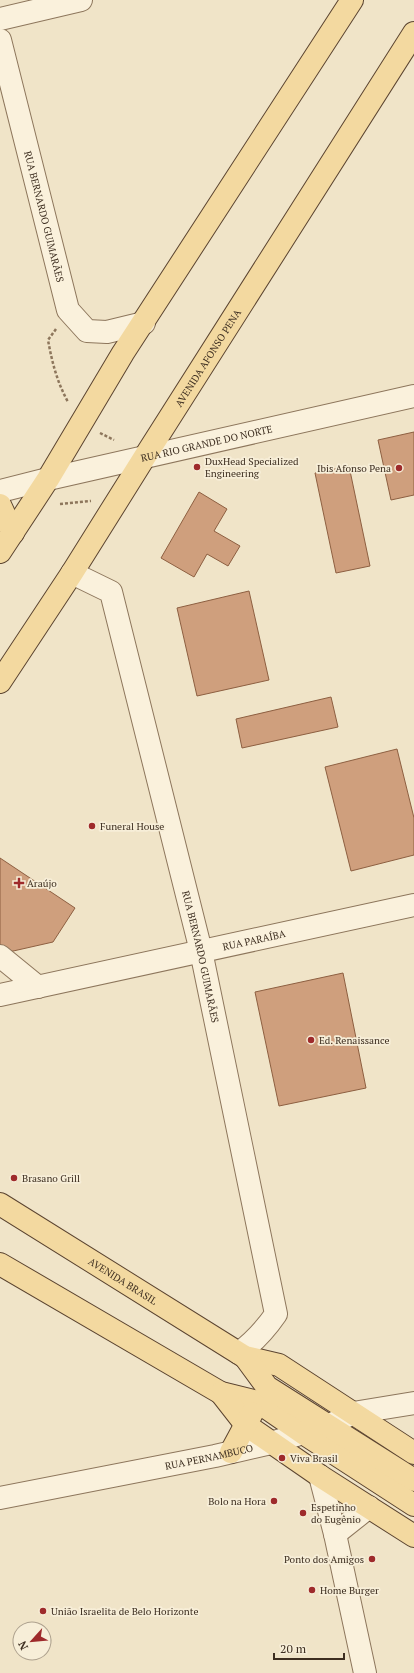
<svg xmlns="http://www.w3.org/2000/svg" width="414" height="1673" font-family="'PT Serif',serif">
<rect width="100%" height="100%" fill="#f0e4c8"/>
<g fill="#cf9f7d" stroke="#8d5f41">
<polygon points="414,432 414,495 391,500 378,440"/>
<polygon points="349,466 370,566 336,573 315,473"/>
<polygon points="199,492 227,509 214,531 240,546 228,566 207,554 194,577 161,558"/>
<polygon points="249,591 269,680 197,696 177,608"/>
<polygon points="331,697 338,727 242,748 236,719"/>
<polygon points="397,749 414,818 414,855 351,871 325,767"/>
<polygon points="0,858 75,908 53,942 0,954"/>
<polygon points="343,973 366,1088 279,1106 255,992"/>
</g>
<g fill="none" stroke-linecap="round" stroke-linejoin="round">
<defs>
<g id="minor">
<polyline points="0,19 81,0"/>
<path id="s1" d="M0,40L68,310L87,331L107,332L144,323"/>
<path id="s2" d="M0,491L48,479L414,396"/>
<path id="s3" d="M72,573L111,592L201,951L276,1314C265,1330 255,1341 239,1353"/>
<polyline points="0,956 38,987"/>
<path id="s4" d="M0,995L414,905"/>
<polyline points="320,1476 335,1534 365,1673"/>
<path id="s5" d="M0,1498L215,1456L271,1443L303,1433L328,1426L353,1413L414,1403"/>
<polyline points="335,1534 369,1507"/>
</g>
<g id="major">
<polyline points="0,505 13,533"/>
<polyline points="0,552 48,479 123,353 352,0"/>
<path id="s6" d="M0,682L72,573L144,458L414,33"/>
<path id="s7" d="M0,1204L245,1357L279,1365L414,1453"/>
<polyline points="0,1264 221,1393 258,1402 303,1433 414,1505"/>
<polyline points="245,1357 267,1387 414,1480"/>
<polyline points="221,1393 246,1425 320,1476 414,1536"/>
<polyline points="231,1452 252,1413"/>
</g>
</defs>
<use href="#minor" stroke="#8d765c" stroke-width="24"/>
<use href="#major" stroke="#5b4430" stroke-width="24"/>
<g stroke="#8d765c" stroke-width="2.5" stroke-dasharray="3 2" stroke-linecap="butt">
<path d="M56,329L48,340C52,362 57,382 68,402"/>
<polyline points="100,433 114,440"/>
<polyline points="60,504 91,501"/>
</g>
<use href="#minor" stroke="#faf1dc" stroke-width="22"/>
<use href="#major" stroke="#f3d9a0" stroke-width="22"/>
</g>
<g fill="#9e2a2b" stroke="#f7eed8" stroke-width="1.5">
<circle cx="197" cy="467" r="4"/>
<circle cx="399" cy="468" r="4"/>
<circle cx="92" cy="826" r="4"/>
<path d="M17 877h4v4h4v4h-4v4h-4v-4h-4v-4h4z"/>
<circle cx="311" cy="1040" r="4"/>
<circle cx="14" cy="1178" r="4"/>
<circle cx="282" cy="1458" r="4"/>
<circle cx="274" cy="1501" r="4"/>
<circle cx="303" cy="1513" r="4"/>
<circle cx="372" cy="1559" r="4"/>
<circle cx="312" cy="1590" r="4"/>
<circle cx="43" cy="1611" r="4"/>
</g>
<g text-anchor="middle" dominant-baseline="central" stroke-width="3.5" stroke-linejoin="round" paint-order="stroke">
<g font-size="10" fill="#3d2e20" stroke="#f7eed8">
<text stroke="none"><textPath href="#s1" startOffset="182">RUA BERNARDO GUIMARÃES</textPath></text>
<text stroke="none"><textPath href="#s6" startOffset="385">AVENIDA AFONSO PENA</textPath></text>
<text stroke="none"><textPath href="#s2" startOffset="212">RUA RIO GRANDE DO NORTE</textPath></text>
<text stroke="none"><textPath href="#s4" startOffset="260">RUA PARAÍBA</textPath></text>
<text stroke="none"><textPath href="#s3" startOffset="419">RUA BERNARDO GUIMARÃES</textPath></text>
<text stroke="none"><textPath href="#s7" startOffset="145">AVENIDA BRASIL</textPath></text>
<text stroke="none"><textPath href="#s5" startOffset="213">RUA PERNAMBUCO</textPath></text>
</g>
<g font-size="10" fill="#3d2e20" stroke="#f7eed8" text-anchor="start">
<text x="205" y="461">DuxHead Specialized<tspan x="205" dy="12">Engineering</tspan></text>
<text x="391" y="468" text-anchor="end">Ibis Afonso Pena</text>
<text x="100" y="826">Funeral House</text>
<text x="27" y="883">Araújo</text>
<text x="319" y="1040">Ed. Renaissance</text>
<text x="22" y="1178">Brasano Grill</text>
<text x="290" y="1458">Viva Brasil</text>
<text x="266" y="1501" text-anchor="end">Bolo na Hora</text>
<text x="311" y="1507">Espetinho<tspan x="311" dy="12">do Eugênio</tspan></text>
<text x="364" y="1559" text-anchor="end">Ponto dos Amigos</text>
<text x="320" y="1590">Home Burger</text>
<text x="51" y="1611">União Israelita de Belo Horizonte</text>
</g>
</g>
<g transform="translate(32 1641) rotate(243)"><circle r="19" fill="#f7eed8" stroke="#ada18e"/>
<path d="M0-3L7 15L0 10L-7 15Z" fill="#9e2a2b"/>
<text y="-6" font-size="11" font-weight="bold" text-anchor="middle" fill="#3d2e20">N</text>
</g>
<path d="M274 1653v6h70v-6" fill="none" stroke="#3d2e20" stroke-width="2"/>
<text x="280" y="1653" font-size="12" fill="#3d2e20" stroke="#f7eed8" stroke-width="3" paint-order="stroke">20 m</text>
</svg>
